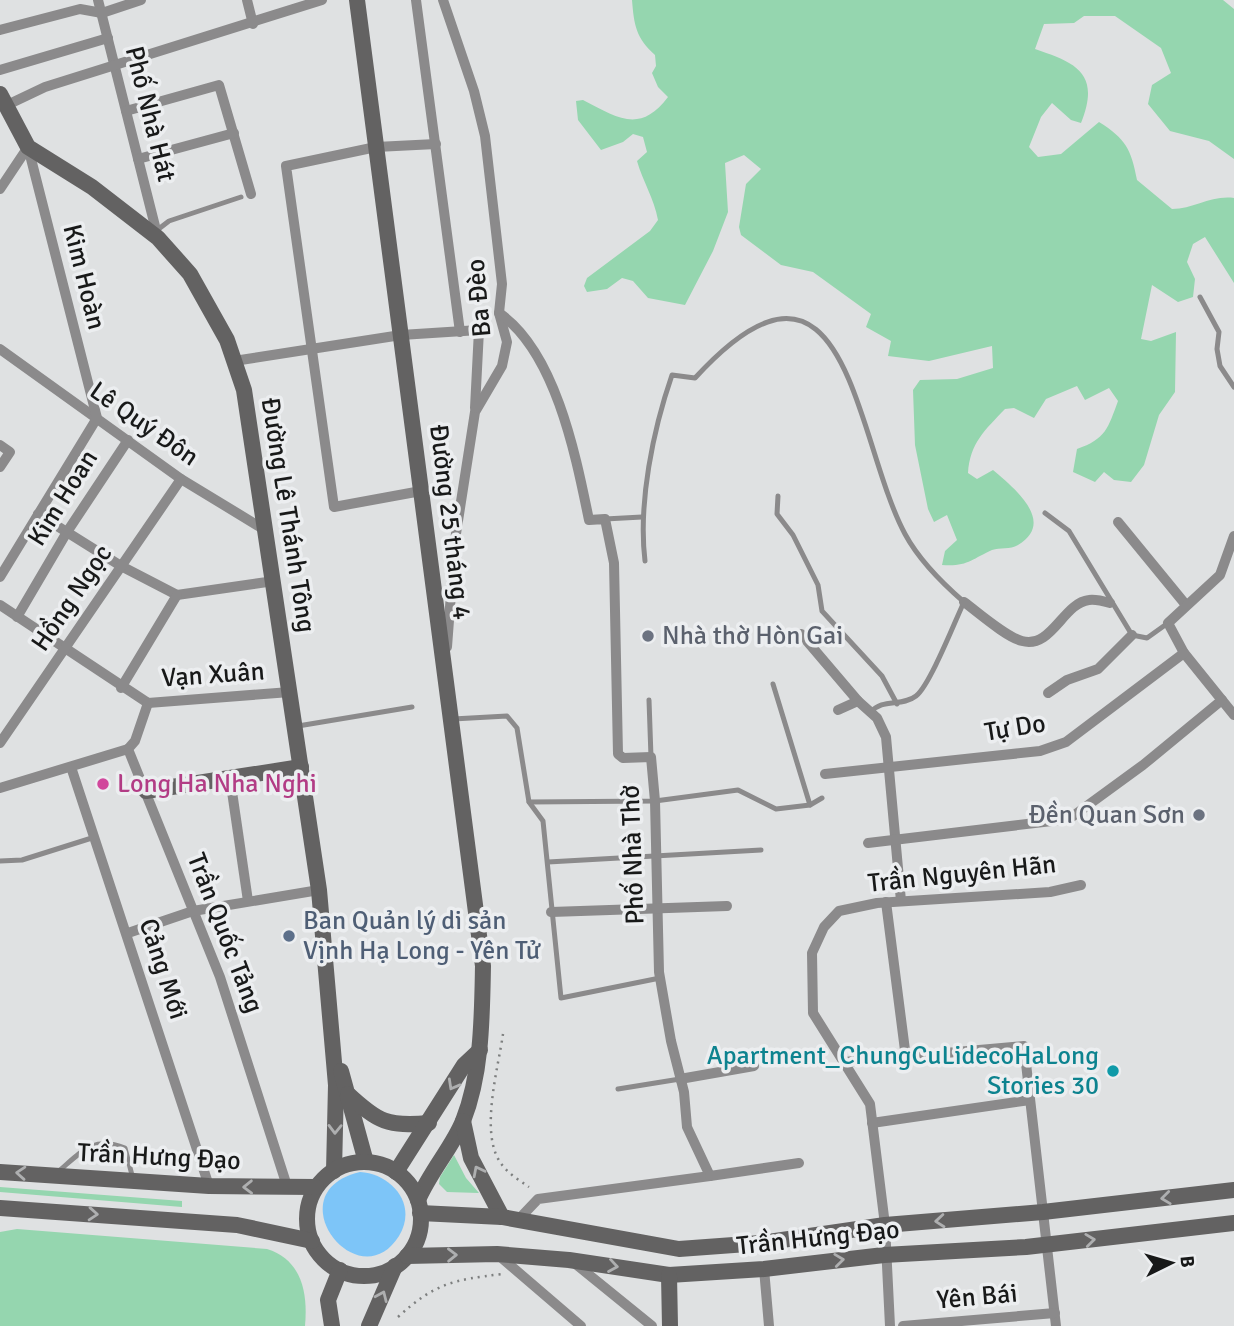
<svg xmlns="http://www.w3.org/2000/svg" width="1234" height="1326" font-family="Signika,sans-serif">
<rect width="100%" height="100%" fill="#dfe1e2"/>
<g fill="#95d6af">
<path d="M632,0H1223L1234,9V159L1209,141L1170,131L1148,104L1152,85L1171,73L1161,48L1115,16H1084L1074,23L1044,24L1035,49C1076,63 1101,73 1081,123L1071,120L1052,103L1041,117L1029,147L1038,157L1061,154L1099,122C1126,139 1131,149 1137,180L1172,209C1194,209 1211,195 1234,198V283L1205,237L1193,244L1187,262L1195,279L1193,297L1178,302L1152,285L1141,339L1151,341L1176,332L1175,392L1159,415L1144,465L1131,482L1114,480L1104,472L1095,482L1073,472L1077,449C1106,439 1108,428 1118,401L1109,388L1085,400L1077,386L1046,399L1034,418L1014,408L1005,409C985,430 970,443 968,473L977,479L993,470C1013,487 1057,522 1018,545C1010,550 1000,547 992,550C972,559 967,567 942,565L945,551L957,540L947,515L934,522L928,509L915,445L913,390L920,380L957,379L993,368L992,346L929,361L888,356L891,341L866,327L871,314L813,272L781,265L741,235L739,227L746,184L761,169L744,155L725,163L728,212L713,251L685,305L648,298L633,281L622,278L607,289L587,292L584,286L587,278L650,231L658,220C654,198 643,182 637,161L647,152L643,137L633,134L623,142L601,150L578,120L576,101L583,100C618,118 640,134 668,97L658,87L652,73L656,66L655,55C636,38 634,25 632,0Z"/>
<polygon points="107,1149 121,1155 120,1164 81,1161"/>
<polygon points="454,1155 466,1178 479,1193 447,1192 439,1184 440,1177"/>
<polygon points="0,1187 182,1201 182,1207 0,1192"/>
<path d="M17,1229L267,1249C302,1260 308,1293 305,1326H0V1232Z"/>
</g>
<path fill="#7dc5f8" d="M360,1172C392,1174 418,1205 399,1236C358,1301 274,1192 360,1172Z"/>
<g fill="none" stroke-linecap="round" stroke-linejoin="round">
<g stroke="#7d7f7f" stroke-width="2.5" stroke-dasharray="2 5" stroke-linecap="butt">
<path d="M503,1034C498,1069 480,1132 500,1162C507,1173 519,1180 529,1187"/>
<path d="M398,1317C435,1283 453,1280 502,1274"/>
</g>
<g stroke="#8b8a8b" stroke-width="5">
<polyline points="156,231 169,221 241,197"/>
<polyline points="1200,297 1219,332 1217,349 1220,366 1234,387"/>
<polyline points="778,496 777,514 793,535 818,585 822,611 882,676 897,704"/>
<polyline points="1045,513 1069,531 1132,635 1147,638 1168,623"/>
<polyline points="605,519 642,517"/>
<path d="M645,561C638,503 653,430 672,375L695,378C848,211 854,439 905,534C919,560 942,583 964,602C955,621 930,685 916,696C902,707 882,698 871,712"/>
<polyline points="773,684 810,805"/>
<polyline points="649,700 651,757"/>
<polyline points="453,719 507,716 517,728 529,802 543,821 561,998 660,978"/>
<polyline points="298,726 412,707"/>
<polyline points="529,802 655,801 738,790 776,809 810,805 822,798"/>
<polyline points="0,861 22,860 95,837"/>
<polyline points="548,862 761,850"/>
<polyline points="618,1089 680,1079"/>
<path d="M59,1171C82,1151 93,1136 125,1148L133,1179"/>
</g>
<g stroke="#8b8a8b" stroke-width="10">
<polyline points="98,0 158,238"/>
<polyline points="247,0 253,24"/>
<polyline points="416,0 460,332"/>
<polyline points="443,0 474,91 485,136 502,284 499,313 507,342 502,366 475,412 455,540 447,647"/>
<polyline points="0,30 80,9 102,13 141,0"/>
<polyline points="0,70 108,38"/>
<polyline points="2,104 5,106 45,87 322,0"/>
<polyline points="126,111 219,85 251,194"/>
<polyline points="138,159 234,133"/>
<polyline points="0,189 28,147"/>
<path d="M499,313C556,352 576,457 589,520L605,519L614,563L618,754L623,758L651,757L655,801L659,972L671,1041L684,1092L687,1127L710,1176L538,1199L518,1220"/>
<polyline points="0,349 181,479 265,530"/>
<polyline points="234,361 401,335 479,330 475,408"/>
<polyline points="0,445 10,452 0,467"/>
<polyline points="421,491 334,507 286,166 376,147 436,144"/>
<polyline points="38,514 121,566 177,595"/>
<polyline points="1118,522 1186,605"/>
<polyline points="1234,536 1220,575 1168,623 1184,653 1234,715"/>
<polyline points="0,577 97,418 28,147"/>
<polyline points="177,595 274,581"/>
<path d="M964,602C979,613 1006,637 1022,641C1052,649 1063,603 1089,600C1096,599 1103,601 1110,603"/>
<polyline points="0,605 148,703 290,692"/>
<polyline points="17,617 67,532 128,440"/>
<polyline points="801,634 858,701 877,718 886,737 901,901"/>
<polyline points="121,688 177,595"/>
<polyline points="1048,693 1067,680 1098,669 1132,635"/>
<polyline points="148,703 135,741 128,749 220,977 287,1186"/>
<polyline points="838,710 858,701"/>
<polyline points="0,743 181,479"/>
<polyline points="71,767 209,1186"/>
<polyline points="825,774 1040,751 1066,742 1184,653"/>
<polyline points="230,778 248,901"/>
<polyline points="0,788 128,749"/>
<polyline points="868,843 1069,819 1143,765 1222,700"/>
<polyline points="886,902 906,1058"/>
<polyline points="551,912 727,906"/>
<polyline points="128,933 193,911 319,890"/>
<polyline points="844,1062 1024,1046 1056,1326"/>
<polyline points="680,1079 754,1066"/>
<polyline points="872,1123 1030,1100"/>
<polyline points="710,1176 799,1163"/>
<polyline points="497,1254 581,1326"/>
<polyline points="572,1261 652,1326"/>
<polyline points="764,1269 769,1326"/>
<polyline points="890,1326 885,1225 870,1104 813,1013 812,953 824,927 839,911 877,903 1050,892 1081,885"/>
<polyline points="903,1326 1055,1313"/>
</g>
<g stroke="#636262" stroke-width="16">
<path d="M357,0L483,966C482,1017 482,1073 463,1121C453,1146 430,1172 418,1200"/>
<polyline points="0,94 28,147 92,187 158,238 190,274 227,340 244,390 319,890 336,1085 334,1171"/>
<polyline points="146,791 301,767"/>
<polyline points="341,1071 366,1162"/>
<path d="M348,1094C378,1122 388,1127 429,1123"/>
<polyline points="463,1121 471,1158 502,1217"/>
<circle cx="364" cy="1219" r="57"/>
<polyline points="0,1172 209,1186 316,1187"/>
<polyline points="396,1172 464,1065 480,1050"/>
<polyline points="0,1208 237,1225 312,1241"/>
<polyline points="420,1213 502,1217 679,1249 761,1243 885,1225 1043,1212 1234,1190"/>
<polyline points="407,1256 497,1254 569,1260 669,1275 764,1269 884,1255 1026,1247 1234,1223"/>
<polyline points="669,1275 670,1326"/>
<polyline points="332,1326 328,1300 340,1270"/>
<polyline points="369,1326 395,1266"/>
</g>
</g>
<defs><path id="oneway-chevron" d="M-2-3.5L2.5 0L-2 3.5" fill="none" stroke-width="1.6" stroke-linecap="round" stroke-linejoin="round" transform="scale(1.75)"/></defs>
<g stroke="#aeafb0">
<use href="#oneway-chevron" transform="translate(453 1085) rotate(119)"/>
<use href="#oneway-chevron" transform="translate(335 1129) rotate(91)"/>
<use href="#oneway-chevron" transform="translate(478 1171) rotate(-117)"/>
<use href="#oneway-chevron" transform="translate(21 1173) rotate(-176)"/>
<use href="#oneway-chevron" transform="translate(248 1187) rotate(179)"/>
<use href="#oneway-chevron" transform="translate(1166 1198) rotate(173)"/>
<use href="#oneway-chevron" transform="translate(93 1214) rotate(4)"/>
<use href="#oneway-chevron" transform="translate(940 1221) rotate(175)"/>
<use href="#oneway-chevron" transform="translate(1090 1240) rotate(-7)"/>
<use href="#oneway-chevron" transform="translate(452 1255) rotate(-1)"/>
<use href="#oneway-chevron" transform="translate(839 1260) rotate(-7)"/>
<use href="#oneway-chevron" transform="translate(613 1266) rotate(9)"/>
<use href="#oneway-chevron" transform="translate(382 1296) rotate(-66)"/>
</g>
<g fill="#6b7280" stroke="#eceef0" stroke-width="2.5">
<circle cx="648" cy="636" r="7"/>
<circle cx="1199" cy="815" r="7"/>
</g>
<circle fill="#d1479c" stroke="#eceef0" stroke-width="2.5" cx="103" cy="784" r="7"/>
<circle fill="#5c6f8a" stroke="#eceef0" stroke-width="2.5" cx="289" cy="936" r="7"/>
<circle fill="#0f9aa8" stroke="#eceef0" stroke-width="2.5" cx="1113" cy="1071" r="7"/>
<g text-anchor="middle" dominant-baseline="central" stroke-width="7" stroke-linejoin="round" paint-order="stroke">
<g font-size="26" fill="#181919" stroke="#eceef0">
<text transform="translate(150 114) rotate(76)">Phố Nhà Hát</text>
<text transform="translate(84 277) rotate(76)">Kim Hoàn</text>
<text transform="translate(479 298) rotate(-95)">Ba Đèo</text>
<text transform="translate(144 424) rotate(35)">Lê Quý Đôn</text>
<text transform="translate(63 498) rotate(-58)">Kim Hoan</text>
<text transform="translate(288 515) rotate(81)">Đường Lê Thánh Tông</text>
<text transform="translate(450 522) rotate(83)">Đường 25 tháng 4</text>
<text transform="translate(72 598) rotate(-56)">Hồng Ngọc</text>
<text transform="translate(213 675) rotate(-4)">Vạn Xuân</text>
<text transform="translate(1015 728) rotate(-9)">Tự Do</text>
<text transform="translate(633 855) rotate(-92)">Phố Nhà Thờ</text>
<text transform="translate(962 874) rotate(-6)">Trần Nguyên Hãn</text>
<text transform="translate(225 933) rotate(69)">Trần Quốc Tảng</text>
<text transform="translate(163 969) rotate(72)">Cảng Mới</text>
<text transform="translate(159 1157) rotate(3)">Trần Hưng Đạo</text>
<text transform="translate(818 1238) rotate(-6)">Trần Hưng Đạo</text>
<text transform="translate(977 1297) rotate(-5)">Yên Bái</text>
</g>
<g font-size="26" fill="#5b616d" stroke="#eceef0" text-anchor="start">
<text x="662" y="636">Nhà thờ Hòn Gai</text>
<text x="1185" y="815" text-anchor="end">Đền Quan Sơn</text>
</g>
<g font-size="26" fill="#b23c85" stroke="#eceef0" text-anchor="start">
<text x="117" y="784">Long Ha Nha Nghi</text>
</g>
<g font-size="26" fill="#4e5e75" stroke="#eceef0" text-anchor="start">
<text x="303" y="921">Ban Quản lý di sản<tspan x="303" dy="30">Vịnh Hạ Long - Yên Tử</tspan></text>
</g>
<g font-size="26" fill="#0d838f" stroke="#eceef0" text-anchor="end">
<text x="1099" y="1056">Apartment_ChungCuLidecoHaLong<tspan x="1099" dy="30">Stories 30</tspan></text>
</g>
</g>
<g transform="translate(1171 1263) rotate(85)" stroke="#eceef0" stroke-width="5" paint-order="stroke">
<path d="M0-5L12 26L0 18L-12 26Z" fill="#181919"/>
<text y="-10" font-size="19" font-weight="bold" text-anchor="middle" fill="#181919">B</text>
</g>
</svg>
